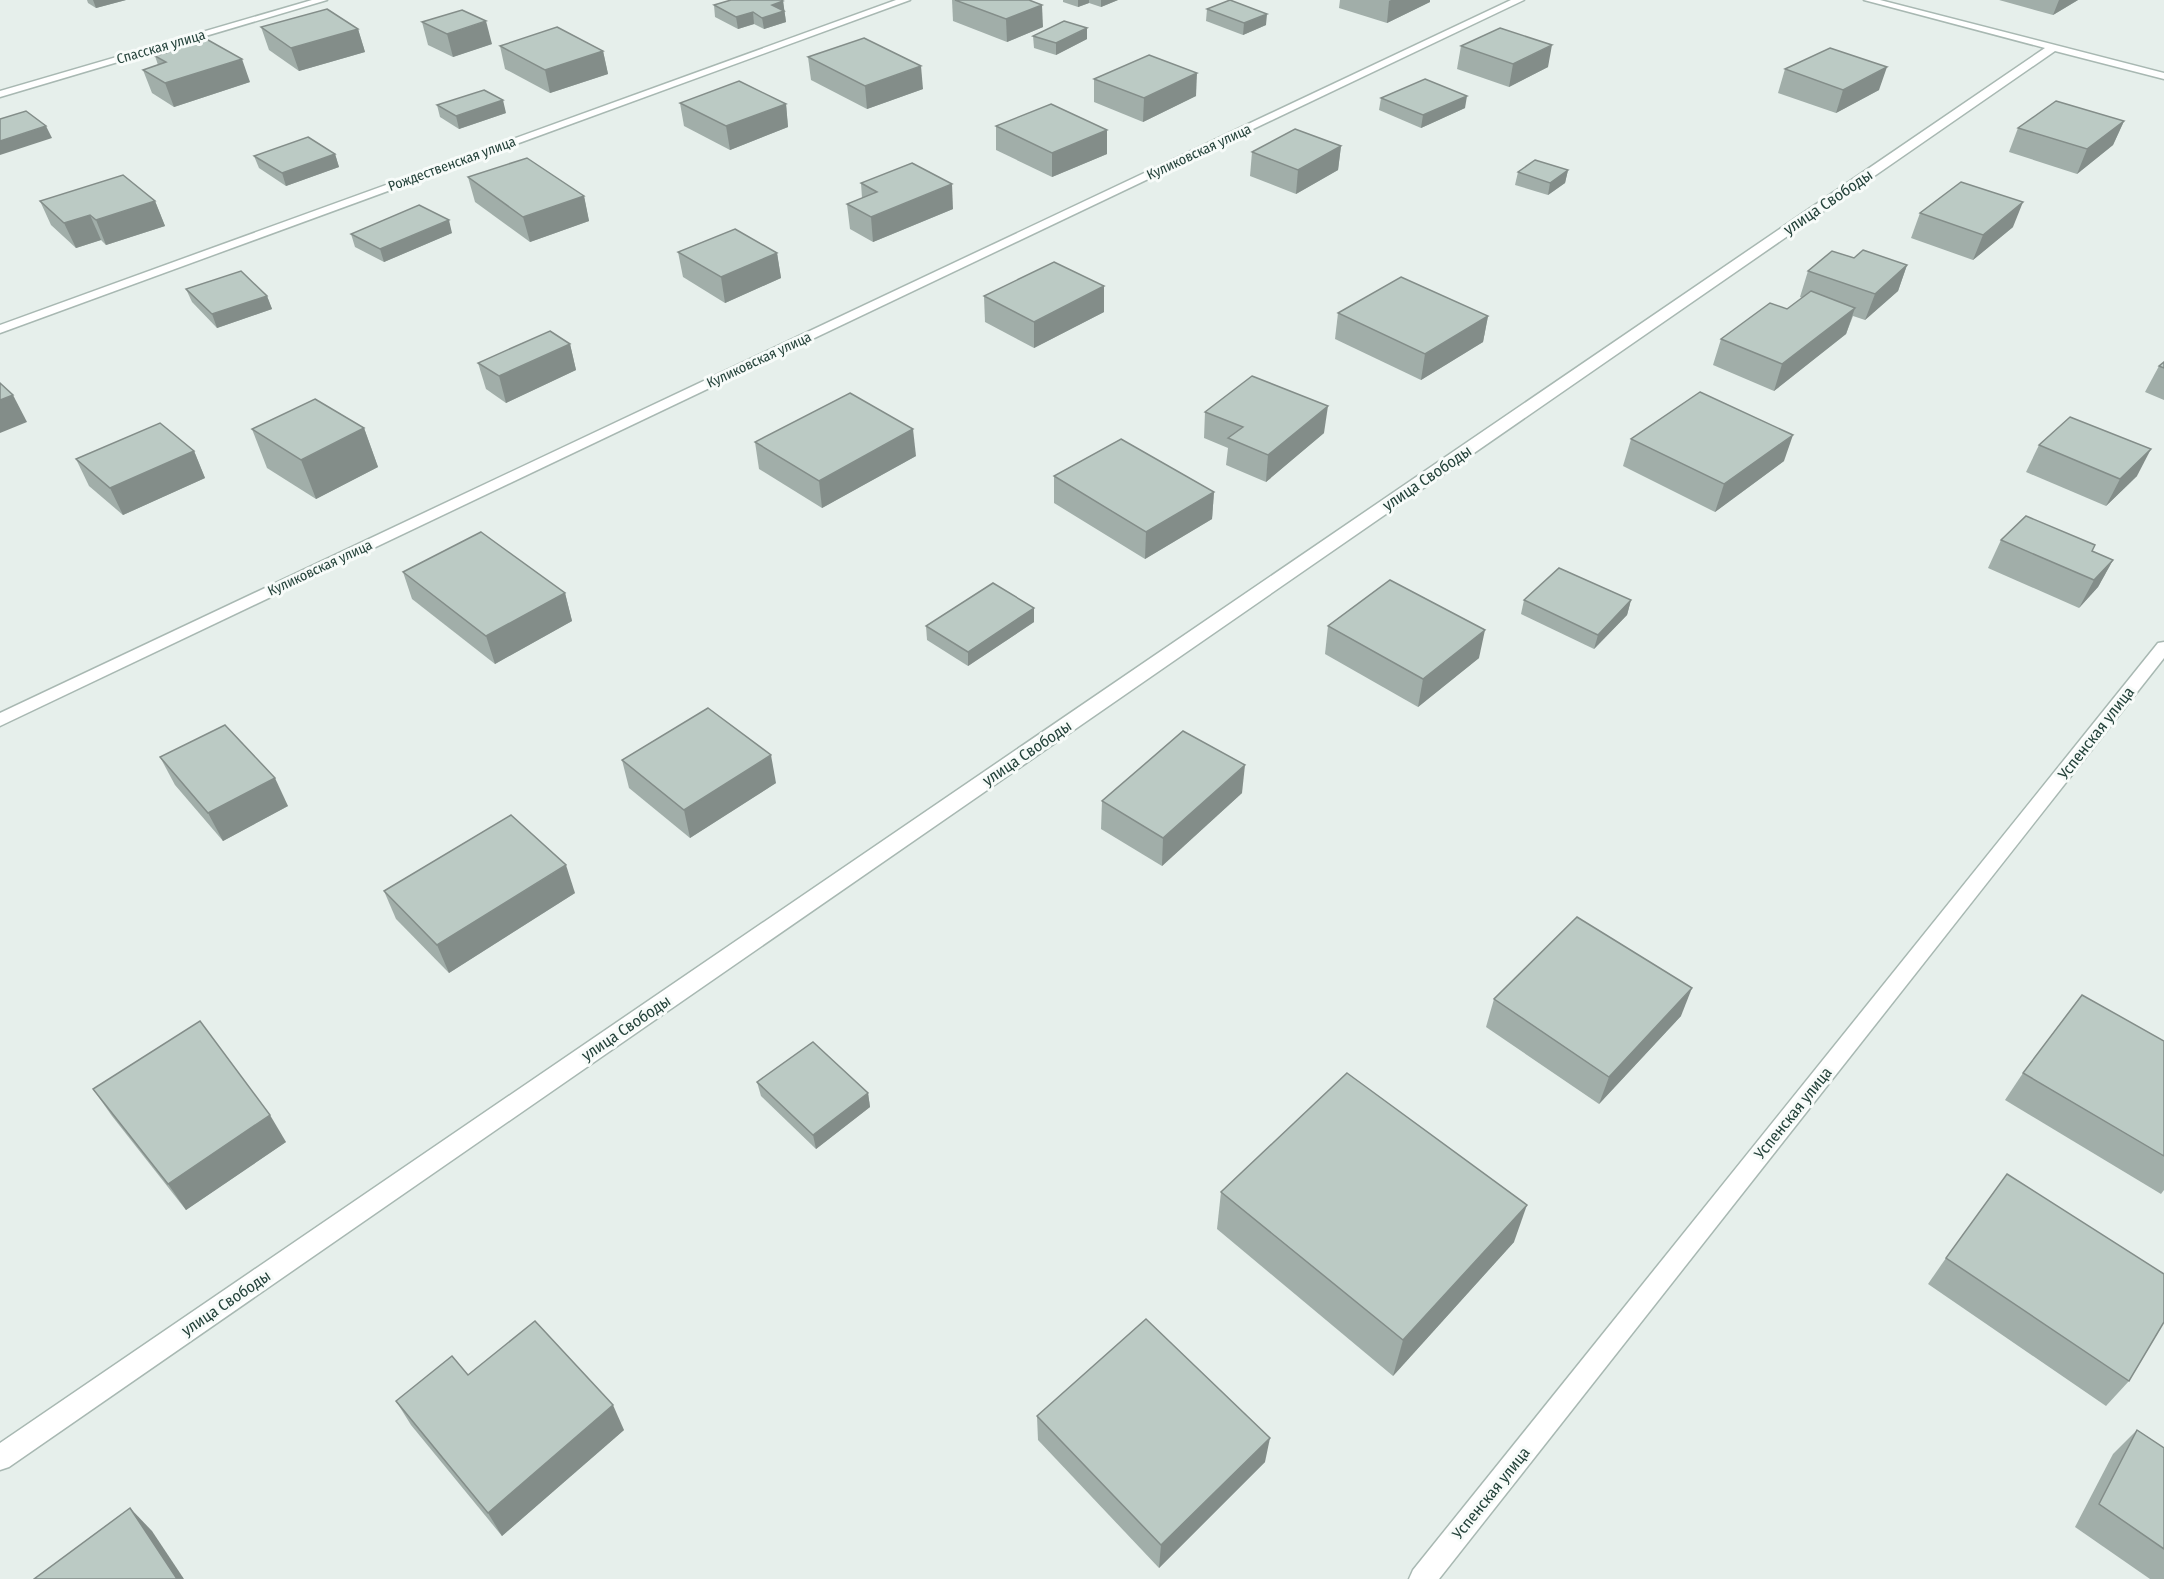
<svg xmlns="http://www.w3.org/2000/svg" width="2164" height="1579" font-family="'Fira Sans Condensed',sans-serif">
<rect width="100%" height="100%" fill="#e6efeb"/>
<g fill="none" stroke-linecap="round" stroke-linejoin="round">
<defs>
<g id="minor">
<polygon points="312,0 327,0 0,97 0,91"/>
<polygon points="896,0 910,0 0,333 0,325"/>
<polygon points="1511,0 1524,0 0,726 0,713"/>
<polygon points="1864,0 1880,0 2164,73 2164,79 2055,51 9,1467 0,1470 0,1443 2045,48"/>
<polygon points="2164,642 2164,658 1439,1579 1409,1579 1413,1570 2158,643"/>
</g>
</defs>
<use href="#minor" stroke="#a8b8b2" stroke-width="3"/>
<use href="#minor" fill="#fff" fill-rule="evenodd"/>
</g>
<g fill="#a1aea9">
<polygon points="87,0 126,0 96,8 88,3"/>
<polygon points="952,0 1029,0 1043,27 1007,42 953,21"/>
<polygon points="1063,0 1118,0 1101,7 1089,3 1078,7 1063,2"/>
<polygon points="1340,0 1430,0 1430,2 1387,23 1339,8"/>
<polygon points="1999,0 2078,0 2053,15"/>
<polygon points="783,1 786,22 764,29 754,24 738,29 715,17 714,5"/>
<polygon points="1207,9 1266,25 1243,35 1206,21"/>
<polygon points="422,22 492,44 453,57 428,45"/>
<polygon points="261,27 358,29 365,52 299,71 269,50"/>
<polygon points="1033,36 1087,39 1056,55 1034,48"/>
<polygon points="500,46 603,51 608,74 550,93 505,69"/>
<polygon points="1461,46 1548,67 1509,87 1457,69"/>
<polygon points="155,56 250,82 174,107 152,93 143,70 158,65"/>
<polygon points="808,57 923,89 867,109 811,80"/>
<polygon points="1785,69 1879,90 1836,113 1778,93"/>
<polygon points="1094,79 1196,96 1143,122 1094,102"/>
<polygon points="1381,98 1465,108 1421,128 1379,110"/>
<polygon points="680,103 786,104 788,127 730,150 684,126"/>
<polygon points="437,105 506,113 459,129 440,117"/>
<polygon points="2124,121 2113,145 2077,174 2009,152 2018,128"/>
<polygon points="996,126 1107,130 1107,154 1052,177 996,150"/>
<polygon points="1341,146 1338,170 1296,194 1250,176 1252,152"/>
<polygon points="335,154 339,167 286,186 259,168 254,156"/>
<polygon points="1568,170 1565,183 1548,195 1515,185 1518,172"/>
<polygon points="468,177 584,196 589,221 530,242 475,202"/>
<polygon points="861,183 953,209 873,242 850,229 847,204 862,198"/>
<polygon points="40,201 155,201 165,226 106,245 101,240 76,248 51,225"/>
<polygon points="1920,213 2013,227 1973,260 1911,238"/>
<polygon points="452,233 384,262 355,247 351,234"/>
<polygon points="678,252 777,253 781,278 725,303 683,277"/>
<polygon points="1907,265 1898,291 1865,320 1853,316 1846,334 1774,391 1713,365 1721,339 1787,309 1802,298 1800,297 1808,271"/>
<polygon points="186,289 267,296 272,309 217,328 192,302"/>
<polygon points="984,296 1104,312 1034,348 985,322"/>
<polygon points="1338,313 1488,316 1483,342 1421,380 1335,339"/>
<polygon points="570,344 576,370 506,403 486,389 478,363"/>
<polygon points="2164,362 2164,400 2145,392 2159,366"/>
<polygon points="1205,412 1324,433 1266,482 1226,465 1228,448 1204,438"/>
<polygon points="364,428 378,467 316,499 267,468 252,429"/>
<polygon points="1631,439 1784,461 1715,512 1623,466"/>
<polygon points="755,442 916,456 822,508 759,469"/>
<polygon points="2039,445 2137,476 2106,506 2026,472"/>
<polygon points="194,451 205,478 123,515 89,486 76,459"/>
<polygon points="1054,476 1214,492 1212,519 1145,559 1054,503"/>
<polygon points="2001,540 2092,551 2113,560 2098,587 2079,608 1988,568"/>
<polygon points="403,572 565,593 572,621 495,664 412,599"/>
<polygon points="1524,600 1631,600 1627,615 1594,649 1521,614"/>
<polygon points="1034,608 1034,622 968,666 927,640 926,626"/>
<polygon points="1328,626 1479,658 1418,707 1325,654"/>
<polygon points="160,757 288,806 223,841 175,785"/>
<polygon points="622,760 776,783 690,838 629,788"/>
<polygon points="1242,793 1162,866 1101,829 1102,801"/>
<polygon points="384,891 575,893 449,973 396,919"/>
<polygon points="1494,999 1681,1016 1599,1104 1486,1027"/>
<polygon points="2164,1041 2164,1190 2161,1194 2005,1100 2023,1073"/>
<polygon points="757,1082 868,1093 870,1107 816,1149 761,1096"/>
<polygon points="93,1089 286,1142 186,1210 112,1116"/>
<polygon points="1221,1192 1514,1242 1393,1376 1217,1229"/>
<polygon points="1946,1258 2129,1381 2106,1406 1928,1284"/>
<polygon points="468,1375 624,1430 502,1536 411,1425 396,1401"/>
<polygon points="1037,1416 1265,1462 1159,1568 1038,1440"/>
<polygon points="2137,1430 2164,1448 2164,1579 2150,1579 2075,1527 2113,1454"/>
</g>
<g fill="#838d89">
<polygon points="93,0 126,0 96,8"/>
<polygon points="1078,0 1089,0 1089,3 1078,7"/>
<polygon points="1101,0 1118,0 1101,7"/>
<polygon points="1391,0 1430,0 1430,2 1387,23 1389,1"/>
<polygon points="2059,0 2078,0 2053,15"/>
<polygon points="783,1 786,22 764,29 762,18 772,5"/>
<polygon points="1042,5 1043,27 1007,42 1006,19"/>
<polygon points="753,12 754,24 738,29 736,17"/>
<polygon points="1267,14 1266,25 1243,35 1244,23"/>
<polygon points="486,21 492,44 453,57 447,34"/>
<polygon points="1087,28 1087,39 1056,55 1056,43"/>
<polygon points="358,29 365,52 299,71 291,48"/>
<polygon points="1552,45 1548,67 1509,87 1513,64"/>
<polygon points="603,51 608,74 550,93 545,70"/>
<polygon points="242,59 250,82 174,107 165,83"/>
<polygon points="921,66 923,89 867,109 865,86"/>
<polygon points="1887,67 1879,90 1836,113 1843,90"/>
<polygon points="1197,73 1196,96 1143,122 1144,98"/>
<polygon points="1467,96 1465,108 1421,128 1423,115"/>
<polygon points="503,100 506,113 459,129 456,116"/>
<polygon points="786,104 788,127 730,150 726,126"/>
<polygon points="2124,121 2113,145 2077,174 2087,149"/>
<polygon points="46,126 52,138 0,155 0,141"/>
<polygon points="1107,130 1107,154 1052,177 1052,153"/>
<polygon points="1341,146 1338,170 1296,194 1298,170"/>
<polygon points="335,154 339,167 286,186 282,173"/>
<polygon points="1568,170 1565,183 1548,195 1550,183"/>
<polygon points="952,184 953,209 873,242 871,217"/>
<polygon points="584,196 589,221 530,242 523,217"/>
<polygon points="155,201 165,226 106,245 96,220"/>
<polygon points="2023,202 2013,227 1973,260 1983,235"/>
<polygon points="90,215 101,240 76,248 64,223"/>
<polygon points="449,220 452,233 384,262 380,249"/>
<polygon points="777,253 781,278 725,303 721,277"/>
<polygon points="1907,265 1898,291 1865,320 1875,294"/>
<polygon points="1104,286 1104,312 1034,348 1034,322"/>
<polygon points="267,296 272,309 217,328 212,314"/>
<polygon points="1855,308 1846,334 1774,391 1782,364"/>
<polygon points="1488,316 1483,342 1421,380 1425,354"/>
<polygon points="570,344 576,370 506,403 499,376"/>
<polygon points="13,395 27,422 0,433 0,400"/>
<polygon points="1328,406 1324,433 1266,482 1268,455"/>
<polygon points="364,428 378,467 316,499 301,460"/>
<polygon points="913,429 916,456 822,508 819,481"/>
<polygon points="1793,435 1784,461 1715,512 1724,484"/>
<polygon points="2151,449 2137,476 2106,506 2120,479"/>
<polygon points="194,451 205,478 123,515 110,488"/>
<polygon points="1214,492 1212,519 1145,559 1146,532"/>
<polygon points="2113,560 2098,587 2079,608 2094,580"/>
<polygon points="565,593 572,621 495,664 486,636"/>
<polygon points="1631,600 1627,615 1594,649 1598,635"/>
<polygon points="1034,608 1034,622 968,666 968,652"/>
<polygon points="1485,630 1479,658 1418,707 1423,679"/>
<polygon points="771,755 776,783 690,838 684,810"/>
<polygon points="1245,765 1242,793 1162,866 1163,838"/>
<polygon points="275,778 288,806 223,841 208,813"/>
<polygon points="566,865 575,893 449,973 437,945"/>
<polygon points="1692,988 1681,1016 1599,1104 1609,1077"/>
<polygon points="868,1093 870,1107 816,1149 813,1135"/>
<polygon points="270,1115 286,1142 186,1210 168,1184"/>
<polygon points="1527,1205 1514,1242 1393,1376 1403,1340"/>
<polygon points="613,1405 624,1430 502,1536 488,1513"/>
<polygon points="1270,1438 1265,1462 1159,1568 1161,1545"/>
<polygon points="130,1508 152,1531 184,1579 177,1579"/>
</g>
<g fill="#bbcac4" stroke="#838d89" stroke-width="1.5">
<polygon points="731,0 781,0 783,1 772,5 784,11 762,18 753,12 736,17 714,5"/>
<polygon points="955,0 1029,0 1042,5 1006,19"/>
<polygon points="1230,0 1267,14 1244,23 1207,9"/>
<polygon points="327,9 358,29 291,48 261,27"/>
<polygon points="462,10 486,21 447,34 422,22"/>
<polygon points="1064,21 1087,28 1056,43 1033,36"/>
<polygon points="557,27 603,51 545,70 500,46"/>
<polygon points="1500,28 1552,45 1513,64 1461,46"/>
<polygon points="864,38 921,66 865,86 808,57"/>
<polygon points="208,40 242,59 165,83 143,70 166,62 155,56"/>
<polygon points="1830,48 1887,67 1843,90 1785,69"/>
<polygon points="1149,55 1197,73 1144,98 1094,79"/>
<polygon points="1425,79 1467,96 1423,115 1381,98"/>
<polygon points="739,81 786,104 726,126 680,103"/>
<polygon points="484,90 503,100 456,116 437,105"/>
<polygon points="2056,101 2124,121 2087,149 2018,128"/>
<polygon points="1051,104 1107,130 1052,153 996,126"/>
<polygon points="26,111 46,126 0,141 0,119"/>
<polygon points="1295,129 1341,146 1298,170 1252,152"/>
<polygon points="308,137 335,154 282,173 254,156"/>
<polygon points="527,158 584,196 523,217 468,177"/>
<polygon points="1535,160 1568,170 1550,183 1518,172"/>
<polygon points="912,163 952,184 871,217 847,204 877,192 861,183"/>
<polygon points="123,175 155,201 96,220 90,215 64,223 40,201"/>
<polygon points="1961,182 2023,202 1983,235 1920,213"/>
<polygon points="419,205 449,220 380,249 351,234"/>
<polygon points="735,229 777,253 721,277 678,252"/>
<polygon points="1863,250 1907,265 1875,294 1808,271 1832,251 1854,258"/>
<polygon points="1054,262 1104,286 1034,322 984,296"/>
<polygon points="241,271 267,296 212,314 186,289"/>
<polygon points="1401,277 1488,316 1425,354 1338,313"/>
<polygon points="1811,291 1855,308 1782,364 1721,339 1770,303 1787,309"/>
<polygon points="550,331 570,344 499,376 478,363"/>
<polygon points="2164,362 2164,368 2159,366"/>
<polygon points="1252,376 1328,406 1268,455 1228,438 1243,427 1205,412"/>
<polygon points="0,383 13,395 0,400"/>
<polygon points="1700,392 1793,435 1724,484 1631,439"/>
<polygon points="850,393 913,429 819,481 755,442"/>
<polygon points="315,399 364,428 301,460 252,429"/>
<polygon points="2070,417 2151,449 2120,479 2039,445"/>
<polygon points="160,423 194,451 110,488 76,459"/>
<polygon points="1121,439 1214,492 1146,532 1054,476"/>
<polygon points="2026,516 2095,545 2092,551 2113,560 2094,580 2001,540"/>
<polygon points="481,532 565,593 486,636 403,572"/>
<polygon points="1559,568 1631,600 1598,635 1524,600"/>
<polygon points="1390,580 1485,630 1423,679 1328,626"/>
<polygon points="993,583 1034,608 968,652 926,626"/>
<polygon points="708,708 771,755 684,810 622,760"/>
<polygon points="225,725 275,778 208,813 160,757"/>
<polygon points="1183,731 1245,765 1163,838 1102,801"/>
<polygon points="511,815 566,865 437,945 384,891"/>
<polygon points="1577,917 1692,988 1609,1077 1494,999"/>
<polygon points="2082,995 2164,1041 2164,1156 2023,1073"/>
<polygon points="200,1021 270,1115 168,1184 93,1089"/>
<polygon points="813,1042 868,1093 813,1135 757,1082"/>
<polygon points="1347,1073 1527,1205 1403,1340 1221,1192"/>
<polygon points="2007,1174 2164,1274 2164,1322 2129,1381 1946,1258"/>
<polygon points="1146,1319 1270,1438 1161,1545 1037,1416"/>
<polygon points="535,1321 613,1405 488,1513 396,1401 452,1356 468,1375"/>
<polygon points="2137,1430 2164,1448 2164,1549 2099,1504"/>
<polygon points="130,1508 177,1579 34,1579"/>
</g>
<g text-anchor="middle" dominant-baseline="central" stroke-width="6" stroke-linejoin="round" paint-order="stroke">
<g font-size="14" fill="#24423a" stroke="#f7fbf9">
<text transform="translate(161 47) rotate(-16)">Спасская улица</text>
<text transform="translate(1199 152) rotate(-25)">Куликовская улица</text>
<text transform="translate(452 164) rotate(-20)">Рождественская улица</text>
<text transform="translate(759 360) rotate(-25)">Куликовская улица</text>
<text transform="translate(320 568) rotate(-25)">Куликовская улица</text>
</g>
<g font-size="16" fill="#24423a" stroke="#f7fbf9">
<text transform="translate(1828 202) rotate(-34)">улица Свободы</text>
<text transform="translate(1427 478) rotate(-34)">улица Свободы</text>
<text transform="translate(2096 733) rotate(-52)">Успенская улица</text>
<text transform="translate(1027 753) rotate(-34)">улица Свободы</text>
<text transform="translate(626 1028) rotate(-34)">улица Свободы</text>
<text transform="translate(1793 1113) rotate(-51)">Успенская улица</text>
<text transform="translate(226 1303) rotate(-34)">улица Свободы</text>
<text transform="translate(1491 1493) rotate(-51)">Успенская улица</text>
</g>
</g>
</svg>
